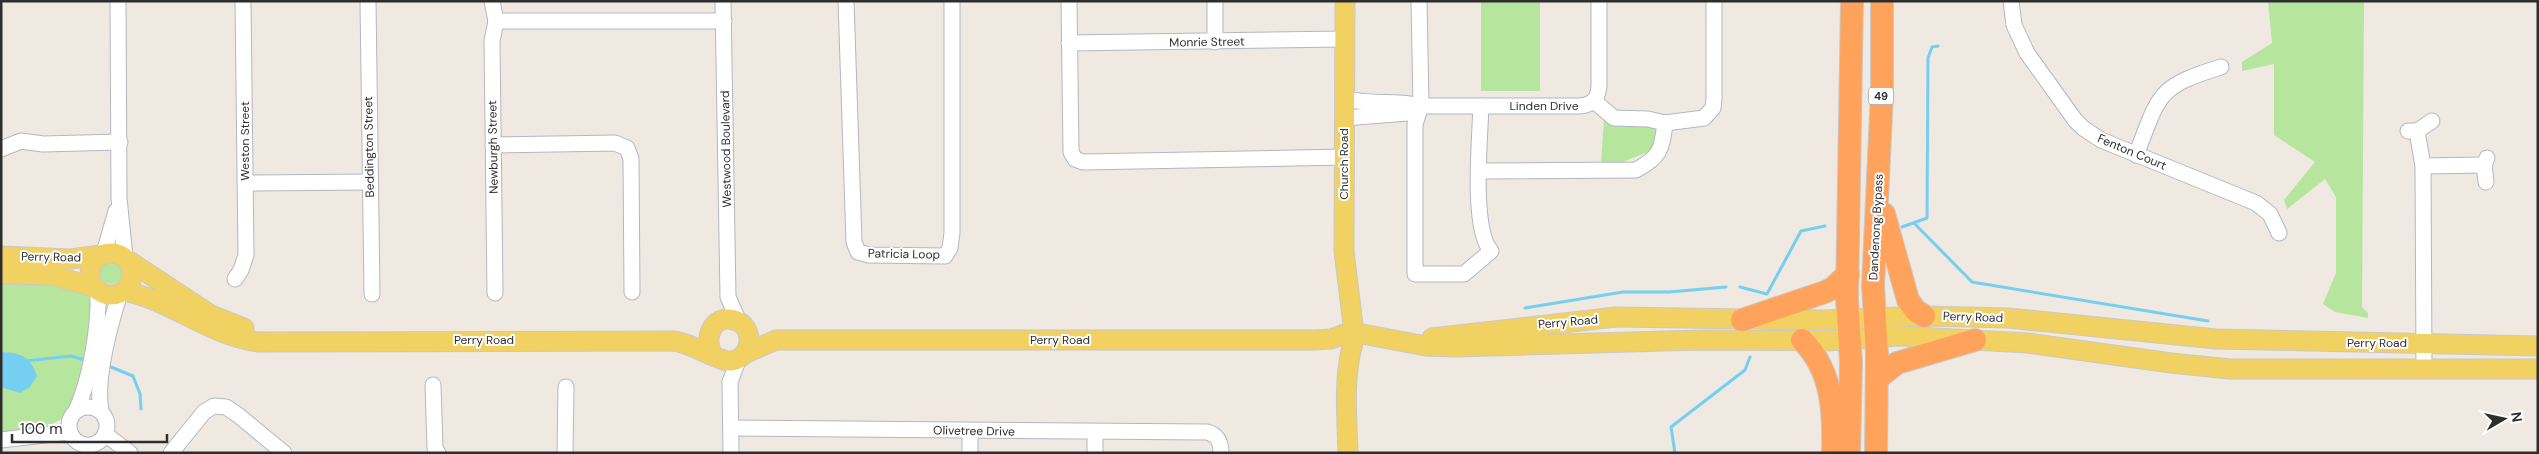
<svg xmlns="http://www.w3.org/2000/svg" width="2539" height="454" font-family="'DM Sans',sans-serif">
<rect width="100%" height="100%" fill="#efe9e1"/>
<g fill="#b6e59e">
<rect x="1481" y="1" width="59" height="90"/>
<polygon points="2268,1 2364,1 2362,307 2368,313 2368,318 2335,312 2323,304 2336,273 2336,197 2325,179 2287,209 2284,200 2315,162 2274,135 2274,64 2242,71 2242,62 2272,43"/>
<polygon points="1604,119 1645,124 1657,129 1655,149 1615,165 1601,165"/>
<circle cx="111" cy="273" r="11"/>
<path d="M1,281L59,284L91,296L94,299C89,328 87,400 64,417C48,430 21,430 1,434Z"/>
</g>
<path fill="#75cff0" d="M1,352C21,353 30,356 37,376L30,387L20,393L1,387Z"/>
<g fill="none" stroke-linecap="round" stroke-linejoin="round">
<g stroke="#75cff0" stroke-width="3">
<polyline points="1914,223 1972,282 2208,321"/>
<polyline points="1902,227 1927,218 1928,58 1932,47 1938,46"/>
<polyline points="1740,287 1767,294 1801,231 1825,226"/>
<polyline points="1525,308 1623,292 1669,292 1726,287"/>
<polyline points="25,361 71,356 88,361"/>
<polyline points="106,365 133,376 140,394 141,409"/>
<polyline points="1675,453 1671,427 1745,370 1750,357"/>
</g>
<defs>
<g id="minor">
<polyline points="118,1 119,198 125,257"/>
<polyline points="368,1 372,294"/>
<polyline points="492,1 496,21 492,41 495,293"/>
<polyline points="723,1 728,297 739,322"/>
<polyline points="846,1 854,242 858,252 869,255 945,256 950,248 952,233 952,1"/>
<polyline points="1069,1 1071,152 1075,159 1083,162 1345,157"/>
<polyline points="1215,1 1215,42"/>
<path d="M1419,1L1421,106L1415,124V274H1464L1491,251C1471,228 1480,138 1481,106"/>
<polyline points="2011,1 2014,25 2027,53 2075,120 2083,128 2101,140 2256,203 2270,214 2279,233"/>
<polyline points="496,21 724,21"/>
<polyline points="1069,43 1345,39"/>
<path d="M1344,98C1369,106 1395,99 1421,106H1579C1593,105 1598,99 1599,86V1"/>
<polyline points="1594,101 1614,118 1648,119 1665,123 1704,118 1713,108 1714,98 1714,1"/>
<polyline points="1344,118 1408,113 1421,106"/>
<polyline points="2408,131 2417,131 2432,121"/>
<polyline points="2417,131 2423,166 2424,370"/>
<polyline points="493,145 615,143 627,148 631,159 632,292"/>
<polyline points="1,149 21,141 43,144 120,142"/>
<path d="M2136,155C2160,94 2156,87 2221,67"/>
<polyline points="2423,166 2484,165"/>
<path d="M1479,171L1636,170C1660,157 1662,150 1665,123"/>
<polyline points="2486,182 2484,165 2487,158"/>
<polyline points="245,183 369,182"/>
<polyline points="104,253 116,211"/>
<polyline points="235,279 241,270 246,255 243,1"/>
<polyline points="433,385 435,448 438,453"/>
<circle cx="88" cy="426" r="19"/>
<path d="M76,411C91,378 99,327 98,291"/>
<path d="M101,411C95,379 110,325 120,293"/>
<path d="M731,428L1207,432C1218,435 1221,442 1221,453"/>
<polyline points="1095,432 1095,453"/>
<polyline points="105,434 130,453"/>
<polyline points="1,440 70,432"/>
<polyline points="171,453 204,412 214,406 226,407 238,415 284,453"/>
<polyline points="565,453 566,387"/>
<polyline points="731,453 730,382 739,358"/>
<polyline points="970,453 970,431"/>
</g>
<g id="major">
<polyline points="1345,1 1344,251 1353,325"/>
<circle cx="111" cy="274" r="21"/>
<polyline points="1,256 71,259 101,255"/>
<polyline points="129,261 211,315 244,328"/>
<polyline points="1,274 51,275 94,287"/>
<path d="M124,291C173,301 208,335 258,342L674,341C692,343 718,362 731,361C753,358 756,326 734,320C712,314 703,339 713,355"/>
<polyline points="1362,334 1426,346 1457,347 1701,340 1828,341 1899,336 2028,343 2171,363 2230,369 2538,369"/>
<polyline points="1432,338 1616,317 1823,320 1924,316 2008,318 2216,339 2538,346"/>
<polyline points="744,354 776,340 1313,340 1331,339 1344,334"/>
<path d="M1348,453C1347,416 1343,378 1353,343"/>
</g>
<g id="highway">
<polyline points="1884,214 1908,300 1915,310 1924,316"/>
<polyline points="1742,320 1825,292 1833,288 1848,274"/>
<path d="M1802,340C1833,371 1834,412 1833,453"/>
<polyline points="1877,379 1897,363 1975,340"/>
<polyline points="1849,453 1851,363 1847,298 1852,1"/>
<polyline points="1876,453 1877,355 1873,286 1882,92 1882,1"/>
</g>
</defs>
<use href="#minor" stroke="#b4b7c1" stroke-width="17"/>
<use href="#major" stroke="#c9c9c9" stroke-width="21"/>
<use href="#highway" stroke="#c9c9c9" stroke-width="24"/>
<use href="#minor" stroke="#fff" stroke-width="15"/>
<use href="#major" stroke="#f2d163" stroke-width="19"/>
<use href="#highway" stroke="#ffa35c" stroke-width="22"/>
</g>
<g text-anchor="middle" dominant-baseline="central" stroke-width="4" stroke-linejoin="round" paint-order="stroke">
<rect fill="#fff" stroke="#6d6d6d" stroke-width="1" x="1868.5" y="87.5" width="25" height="17" rx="4"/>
<g font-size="11" font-weight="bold" fill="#2e2e2e">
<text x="1881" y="96">49</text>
</g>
<g font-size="12" fill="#2e2e2e" stroke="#fff">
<text transform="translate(1207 42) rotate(-1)">Monrie Street</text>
<text x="1544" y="106">Linden Drive</text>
<text transform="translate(245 141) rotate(-90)">Weston Street</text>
<text transform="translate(369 147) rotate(-91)">Beddington Street</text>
<text transform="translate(493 147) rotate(-91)">Newburgh Street</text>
<text transform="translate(726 149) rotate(-91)">Westwood Boulevard</text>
<text transform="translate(2132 152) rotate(23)">Fenton Court</text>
<text transform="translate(1344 164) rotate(-90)">Church Road</text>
<text transform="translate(1876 227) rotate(-87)">Dandenong Bypass</text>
<text transform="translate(904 254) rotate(1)">Patricia Loop</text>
<text transform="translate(51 257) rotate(1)">Perry Road</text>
<text transform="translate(1973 317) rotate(2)">Perry Road</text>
<text transform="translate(1568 322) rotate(-5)">Perry Road</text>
<text x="484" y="340">Perry Road</text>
<text x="1060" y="340">Perry Road</text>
<text x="2377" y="343">Perry Road</text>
<text transform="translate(974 431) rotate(1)">Olivetree Drive</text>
</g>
</g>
<rect width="2539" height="454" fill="none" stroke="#2e2e2e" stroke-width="5"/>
<g transform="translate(2504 419) rotate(81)" stroke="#ffffff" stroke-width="4" paint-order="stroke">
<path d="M0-4L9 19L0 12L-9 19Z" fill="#2e2e2e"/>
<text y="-8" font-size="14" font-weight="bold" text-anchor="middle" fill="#2e2e2e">N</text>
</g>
<path d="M12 434v8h155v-8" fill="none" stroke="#2e2e2e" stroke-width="2.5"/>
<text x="20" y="434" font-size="15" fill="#2e2e2e" stroke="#ffffff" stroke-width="4" paint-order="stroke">100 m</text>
</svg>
